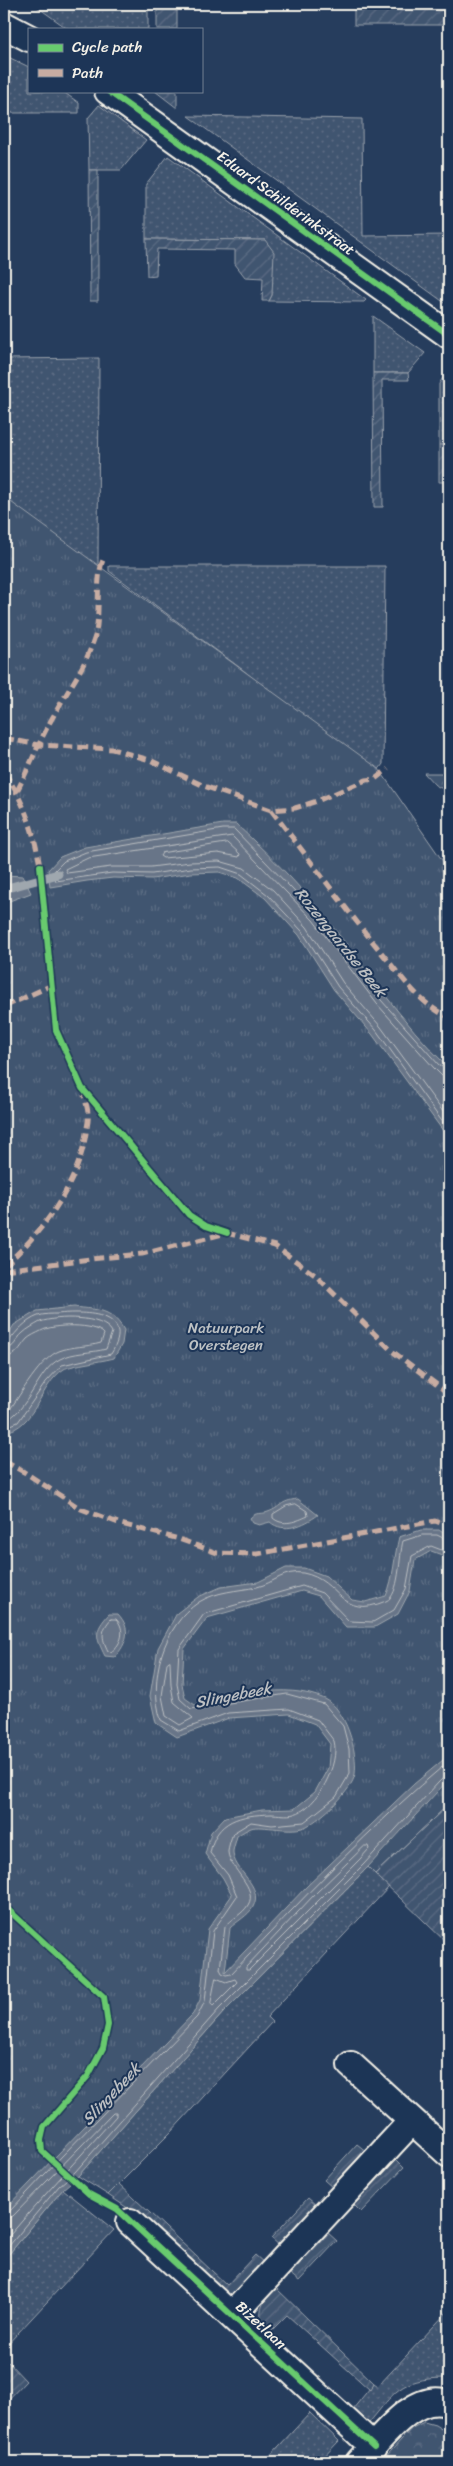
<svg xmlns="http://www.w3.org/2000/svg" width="453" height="2466" font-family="Sriracha,sans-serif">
<defs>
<pattern id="grass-dots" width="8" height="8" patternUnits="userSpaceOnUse" patternTransform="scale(1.25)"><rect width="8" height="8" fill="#40546f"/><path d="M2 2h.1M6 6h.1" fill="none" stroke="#5c6d84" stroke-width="1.8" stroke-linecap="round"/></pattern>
<pattern id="forest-crowns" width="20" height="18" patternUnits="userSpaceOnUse" patternTransform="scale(1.25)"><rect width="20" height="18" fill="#40546f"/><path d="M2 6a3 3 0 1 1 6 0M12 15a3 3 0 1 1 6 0" fill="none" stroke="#5c6d84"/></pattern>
<pattern id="park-tufts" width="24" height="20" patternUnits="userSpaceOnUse" patternTransform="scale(1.25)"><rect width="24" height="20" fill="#40546f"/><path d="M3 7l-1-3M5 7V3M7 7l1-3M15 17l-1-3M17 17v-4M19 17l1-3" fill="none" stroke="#5c6d84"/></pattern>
<pattern id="garden-furrows" width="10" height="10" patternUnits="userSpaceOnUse" patternTransform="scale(1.25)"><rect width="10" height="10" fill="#40546f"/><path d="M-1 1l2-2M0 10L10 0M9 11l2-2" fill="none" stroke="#5c6d84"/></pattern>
</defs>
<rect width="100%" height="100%" fill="#263d5d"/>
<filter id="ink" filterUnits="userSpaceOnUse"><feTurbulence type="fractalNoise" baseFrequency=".02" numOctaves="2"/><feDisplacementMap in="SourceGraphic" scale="10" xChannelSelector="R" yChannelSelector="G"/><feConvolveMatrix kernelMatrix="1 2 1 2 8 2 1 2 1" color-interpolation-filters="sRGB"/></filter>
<g filter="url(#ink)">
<g fill="url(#grass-dots)" stroke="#9aa2ac">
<polygon points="33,4 148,4 148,29 68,29"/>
<polygon points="4,55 29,67 29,91 62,91 79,103 79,113 4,113"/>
<polygon points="99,105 146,140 121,170 89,170 88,118"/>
<polygon points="188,116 362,119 363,236 449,235 449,306"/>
<polygon points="168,156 366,300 364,302 269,301 272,295 265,240 146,239 146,184"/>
<polygon points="373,316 425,353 408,373 373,373"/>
<polygon points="99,358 98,564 93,613 4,584 4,359"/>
<polygon points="449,368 449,445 439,445 439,384"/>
<polygon points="109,566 385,566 383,764 374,776 243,670 109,571"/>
<polygon points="441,1787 449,1804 375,1874 389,1887 267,2017 272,2022 170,2133 108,2195 78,2176 223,2013 368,1867"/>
<polygon points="63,2189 114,2230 4,2348 4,2260"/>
<path d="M449,2310V2358L444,2378C399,2379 395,2392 368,2424L353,2409L374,2383L378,2386Z"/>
<polygon points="310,2413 339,2441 319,2462 264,2462"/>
</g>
<g fill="url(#forest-crowns)" stroke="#9aa2ac">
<polygon points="424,773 449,773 449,792 435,785"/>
<polygon points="424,2422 435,2425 449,2434 449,2462 381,2462 412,2428"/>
</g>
<polygon fill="url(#park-tufts)" stroke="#9aa2ac" points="4,497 379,769 449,870 449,1804 375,1874 368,1867 4,2229"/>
<g fill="url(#garden-furrows)" stroke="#9aa2ac">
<rect x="354" y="5" width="95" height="20"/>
<rect x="157" y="10" width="20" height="19"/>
<polygon points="155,91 177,91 177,108"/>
<polygon points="89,170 98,170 98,301 90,301"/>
<polygon points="146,239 265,240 274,252 272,295 269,301 262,301 263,278 245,277 235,264 235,250 157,249 156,275 147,276"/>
<polygon points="373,373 408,373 409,380 382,380 383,507 374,507"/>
<polygon points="439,445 449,445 448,482 439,482"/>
<polygon points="449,1804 449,1945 375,1874"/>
<polygon points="357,2144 367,2152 333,2188 324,2180"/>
<polygon points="396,2159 404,2167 361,2212 353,2204"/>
<polygon points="119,2184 227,2285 255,2255 264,2263 236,2293 226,2295 132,2211 108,2195"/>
<polygon points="308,2198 317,2206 280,2246 271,2238"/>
<polygon points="327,2232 337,2241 299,2281 289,2273"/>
<path d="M275,2287L374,2383L370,2390L287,2315L271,2331C252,2315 263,2302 275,2287Z"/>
<polygon points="8,2362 26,2381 4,2404 4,2367"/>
</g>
<g fill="#677588" stroke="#9fa7ae">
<path d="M223,824H236C266,852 297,882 323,915C365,966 401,1022 449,1068V1139L372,1034L334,990L299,935L265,898L238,878L219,872L191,873L152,879L113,878L87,881L50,887L48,870L60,857L85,847Z"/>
<polygon points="4,875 23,876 31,893 4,903"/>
<path d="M74,1307C98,1310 111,1308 124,1330L122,1344L114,1358C104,1361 71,1365 64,1369C39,1385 36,1428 4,1432V1341L14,1325L37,1311Z"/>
<path d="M298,1499L318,1515C304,1525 284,1534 270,1522L259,1525L253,1523L250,1518C257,1511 260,1515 268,1512C282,1507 279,1501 298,1499Z"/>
<path d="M421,1530H439L449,1537V1567L442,1555L431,1551L415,1560L410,1591L398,1614L375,1627H346L319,1596L302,1591L207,1618L184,1649L182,1684L185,1698L195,1705C237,1697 283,1681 325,1699C346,1709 358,1752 355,1774C352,1791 322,1818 307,1826C293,1834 261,1824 251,1828C246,1830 241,1833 237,1836C236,1840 234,1846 233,1851C232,1871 265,1885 253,1907C249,1915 236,1922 230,1928L225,1972L307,1886L414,1784L449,1755V1779L368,1867L223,2013L78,2176L63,2189L4,2260V2210L193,2014L200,2000L208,1929L232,1895L223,1878L205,1854L211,1832L225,1817L262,1810L294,1809L315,1792L328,1768L330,1744L315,1724L289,1714L229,1718L177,1737L156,1723L150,1696L158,1648L177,1613L198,1597L221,1587L258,1582L286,1568H304L326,1576L352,1600L365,1602L386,1596C394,1577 394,1557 399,1537Z"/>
<path d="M109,1614H118C132,1629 127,1643 115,1657L105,1656C95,1636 94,1631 109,1614Z"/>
</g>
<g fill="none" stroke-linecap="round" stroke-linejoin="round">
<g stroke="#bcbfc2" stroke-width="1">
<polygon points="228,843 240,854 239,857 218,853 163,858 160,856 162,853"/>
<polyline points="449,1071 439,1065 381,1000 318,916 234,829 223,829 86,852 64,861 53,872 56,881 112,873 152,874 191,868 220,867 241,874 268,895 302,931 338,987 376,1030 449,1131"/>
<polyline points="449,1077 442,1076 434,1068 377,1004 313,920 232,836 88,858 65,869 67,873 111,867 151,867 190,862 219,861 244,868 273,890 307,927 343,983 381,1027 449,1120"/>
<path d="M4,1343L9,1341C17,1331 25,1321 38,1316C44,1314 51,1314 57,1314C86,1311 137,1312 111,1354L62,1365L46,1382L18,1422L4,1428"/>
<path d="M4,1349C16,1349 15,1339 23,1333C27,1329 35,1325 40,1322C57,1316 103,1315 112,1332L106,1349C92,1353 73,1352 60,1359C37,1370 29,1412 4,1421"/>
<path d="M4,1357C18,1356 19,1348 27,1339C30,1336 37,1333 41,1331C52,1324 96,1323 104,1334L101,1343C87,1347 72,1346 59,1351C41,1358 20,1395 9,1411L4,1413"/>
<path d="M296,1504L307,1511L308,1516C297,1521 283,1527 273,1518V1514L286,1506Z"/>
<path d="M449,1558L444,1551L431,1546L412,1556L406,1589L394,1610L373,1622L349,1621L322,1593L302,1586L204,1614L179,1649L177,1684L180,1699L191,1709L287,1694L324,1704L343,1726L349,1749L350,1773L336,1797L304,1822L272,1825L251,1822L233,1833C231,1839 228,1847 228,1852C229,1869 259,1888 248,1905C243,1914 231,1919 225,1927L220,1969L222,1973L226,1975L231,1974C301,1900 371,1826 449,1761"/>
<path d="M111,1619H116C126,1629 122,1644 111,1652L108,1651C101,1637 101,1630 111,1619Z"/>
<polygon points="170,1661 171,1685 174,1702 193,1718 180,1725 166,1716 162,1696 167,1663"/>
<polygon points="365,1846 368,1846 369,1849 360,1859 249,1970 246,1970 246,1967 315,1894"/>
<polygon points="216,1978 226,1982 235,1979 237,1982 213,2006 211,2003"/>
<path d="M4,2213L9,2212L62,2156L197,2017L205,2001L213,1931L237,1896L228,1875L210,1853C216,1820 240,1815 271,1814C278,1814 287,1816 294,1814C318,1808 340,1763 334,1741L318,1720L289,1709L228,1713L179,1731L161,1720C148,1680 163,1626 199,1602C217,1591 237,1591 257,1587C274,1583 284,1570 303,1573C341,1580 339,1621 386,1601C400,1596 399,1555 403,1541L422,1535H437L449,1541"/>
<path d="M4,2219L13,2216L113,2113H116V2116C79,2158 40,2199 4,2242"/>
<polyline points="4,2252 59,2186 75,2172 219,2009 364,1864 438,1783 445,1776 449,1776"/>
</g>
<polyline stroke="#9fa7ae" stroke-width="9" points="4,889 58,874"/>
<defs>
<g id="minor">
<polyline points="4,25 29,38"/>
<polyline points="108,91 449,335"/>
<polyline points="351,2065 449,2154"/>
<polyline points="130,2222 374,2447"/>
<polyline points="232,2315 412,2121"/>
<path d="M359,2462C379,2441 415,2389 449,2404"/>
</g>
</defs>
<use href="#minor" stroke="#f4f1e8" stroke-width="30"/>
<use href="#minor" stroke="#1d3557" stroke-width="26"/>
<g stroke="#c7aca2" stroke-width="5" stroke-dasharray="10 5" stroke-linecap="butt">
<polyline points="4,738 38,745 112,749 150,760 204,786 271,810 295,808 317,801 366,780 375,779 388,769"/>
<path d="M4,772C24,801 34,831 40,866"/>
<path d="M17,791C30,766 40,739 54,715C69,688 86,666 95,636C101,614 95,578 103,560"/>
<path d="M271,810C308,857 343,906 381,952C401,976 420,1005 449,1017"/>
<polyline points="4,1007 50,986"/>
<path d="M4,1266C43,1232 78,1185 86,1133C87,1127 89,1120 88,1114C88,1108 85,1101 84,1095"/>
<polyline points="4,1270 90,1259 142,1254 227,1233 275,1246 315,1275 392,1351 449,1394"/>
<polyline points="4,1461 24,1472 81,1509 121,1524 179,1539 217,1553 257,1554 435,1521 449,1526"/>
</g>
<defs>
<g id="cycleway">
<polyline points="108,91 449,335"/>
<polyline points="40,866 56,1030 82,1088 189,1215 206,1226 227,1233"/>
<polyline points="4,1906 104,1997 108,2025 103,2048 88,2076 44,2127 41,2140 42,2151 89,2194 117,2209 374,2447"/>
</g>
</defs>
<use href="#cycleway" stroke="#1d3557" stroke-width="9"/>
<use href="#cycleway" stroke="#67ca6e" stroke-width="6"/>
</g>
</g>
<g text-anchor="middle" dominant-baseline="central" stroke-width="4" stroke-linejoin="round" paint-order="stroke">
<g font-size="15" fill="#f4f1e8" stroke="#1d3557">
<text transform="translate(286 203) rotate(36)">Eduard Schilderinkstraat</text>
<text transform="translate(261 2325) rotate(43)">Bizetlaan</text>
</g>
<g font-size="15" fill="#bec2c4" stroke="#1d3557">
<text x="226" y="1328">Natuurpark<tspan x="226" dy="17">Overstegen</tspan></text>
</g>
<g font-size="16" font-style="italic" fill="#bcbfc2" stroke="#1d3557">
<text transform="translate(341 942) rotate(51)">Rozengaardse Beek</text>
<text transform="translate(233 1695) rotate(-11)">Slingebeek</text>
<text transform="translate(111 2094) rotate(-47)">Slingebeek</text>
</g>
</g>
<rect width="453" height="2466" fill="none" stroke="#1d3557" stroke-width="20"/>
<rect x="10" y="10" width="433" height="2446" fill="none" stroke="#f4f1e8" stroke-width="2" filter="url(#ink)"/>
<rect x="28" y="28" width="175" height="65" fill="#1d3557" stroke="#738091"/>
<rect x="38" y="44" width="25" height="8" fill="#67ca6e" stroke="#738091"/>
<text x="72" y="52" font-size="15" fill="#f4f1e8">Cycle path</text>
<rect x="38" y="69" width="25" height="8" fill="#c7aca2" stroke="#738091"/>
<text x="72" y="78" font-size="15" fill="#f4f1e8">Path</text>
</svg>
